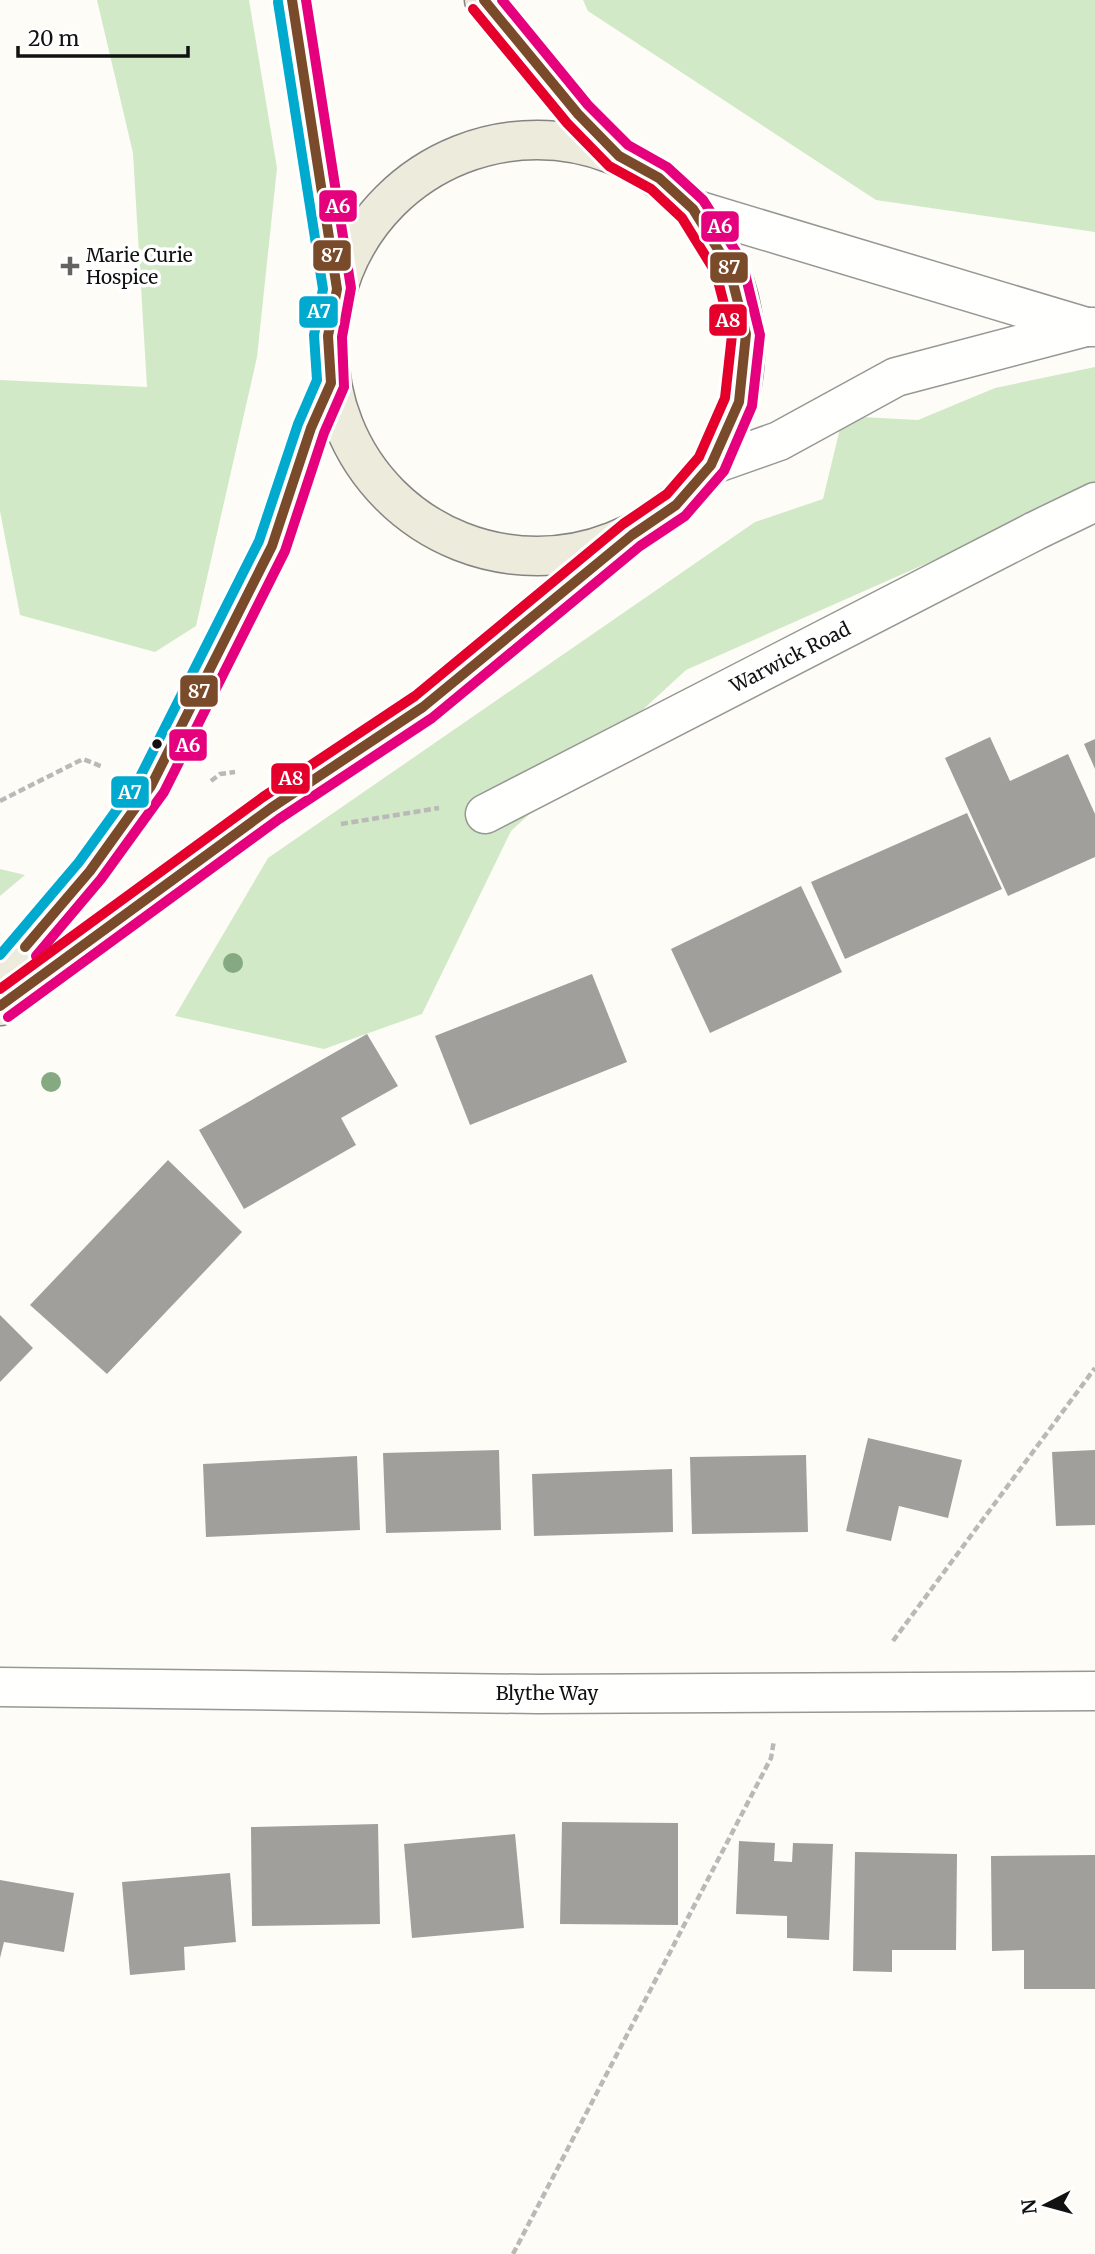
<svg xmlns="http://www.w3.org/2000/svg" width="1095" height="2254" font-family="Merriweather,serif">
<rect width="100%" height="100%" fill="#fdfcf7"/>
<g fill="#d1e9c6">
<polygon points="97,0 249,0 277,168 257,357 196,626 155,652 20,615 0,511 0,380 147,387 133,153"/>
<polygon points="583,0 1095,0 1095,232 876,200 588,11"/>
<polygon points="1095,367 1095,489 686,670 511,831 422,1014 324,1049 175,1016 268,858 755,522 823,499 843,416 918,420 995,388"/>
<polygon points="0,869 25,875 0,896"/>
</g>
<g fill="#a19f9c">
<polygon points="990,737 1010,781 1068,754 1095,814 1095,857 1008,896 945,758"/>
<polygon points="1095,739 1095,769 1084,744"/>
<polygon points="967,813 1002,889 845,959 811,882"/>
<polygon points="801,886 842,972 710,1033 671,949"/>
<polygon points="592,974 627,1062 470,1125 435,1036"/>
<polygon points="367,1034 398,1086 341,1118 356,1145 244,1209 199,1130"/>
<polygon points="168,1160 242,1232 107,1374 30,1305"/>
<polygon points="0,1315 33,1348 0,1382"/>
<polygon points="868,1438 962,1460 948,1518 899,1506 891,1541 846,1531"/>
<polygon points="499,1450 501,1530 386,1533 383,1453"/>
<polygon points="1095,1450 1095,1525 1056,1526 1052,1452"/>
<polygon points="806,1455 808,1532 692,1534 690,1457"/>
<polygon points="357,1456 360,1530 206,1537 203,1464"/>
<polygon points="672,1469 673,1532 534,1536 532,1474"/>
<polygon points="562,1822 678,1823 678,1925 560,1924"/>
<polygon points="378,1824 380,1924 252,1926 251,1827"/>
<polygon points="515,1834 524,1928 412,1938 404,1844"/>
<polygon points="739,1841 775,1843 774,1861 792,1862 793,1843 833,1844 829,1940 787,1938 787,1916 736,1914"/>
<polygon points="855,1852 957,1854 956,1950 892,1950 892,1972 853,1971"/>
<polygon points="1095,1855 1095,1989 1024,1989 1024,1950 992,1951 991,1856"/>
<polygon points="230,1873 236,1942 184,1947 185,1970 130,1975 122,1882"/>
<polygon points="0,1880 74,1893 64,1952 4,1942 0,1958"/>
</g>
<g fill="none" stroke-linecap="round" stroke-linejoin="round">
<defs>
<g id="minor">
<polyline points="693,209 1086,327"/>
<polyline points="711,465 779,441 896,377 1086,327 1095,327"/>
<polyline points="485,814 1035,531 1095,502"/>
<polyline points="0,1687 537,1694 1095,1691"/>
</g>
<g id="major">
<circle cx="537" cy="348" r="208"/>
<polyline points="0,977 90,871 151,786 272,546 311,428 331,383"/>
<polyline points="0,1006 271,808 423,707 617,548"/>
</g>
<g id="highway">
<polyline points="292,0 337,289"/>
<polyline points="484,0 578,114 619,156"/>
</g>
</defs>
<use href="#minor" stroke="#979795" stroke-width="41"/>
<use href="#major" stroke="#858482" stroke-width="41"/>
<use href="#highway" stroke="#858482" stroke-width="41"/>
<g stroke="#b9b9b8" stroke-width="4.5" stroke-dasharray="7 3.5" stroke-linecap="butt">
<polyline points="211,781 220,774 235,772"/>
<polyline points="0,801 83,759 103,767"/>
<polyline points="341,824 439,808"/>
<polyline points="893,1641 1095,1368"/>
<polyline points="513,2254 771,1758 774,1740"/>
</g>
<use href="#minor" stroke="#fffffe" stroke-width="38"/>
<use href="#major" stroke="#ecebdc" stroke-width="38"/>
<use href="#highway" stroke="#e9e3d8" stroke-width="38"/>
<defs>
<g id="bus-1">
<polyline points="25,947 90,871 151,786 272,546 311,428 331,383 328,336 337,289 292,0"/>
<polyline points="0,1006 271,808 423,707 632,535 676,505 711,465 739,402 746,334 729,267 693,209 659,178 619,156 578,114 484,0"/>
</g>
<g id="bus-2">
<polyline points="36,956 101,879 164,792 285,551 324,433 344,387 342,337 351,288 306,0"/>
<polyline points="8,1017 279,819 432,718 640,546 685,516 724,471 752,406 760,335 742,261 703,200 667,167 628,145 588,105 502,0"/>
</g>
<polyline id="bus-3" points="0,989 263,797 415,696 623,524 667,494 699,457 725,398 732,335 716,273 682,218 651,189 609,166 567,123 473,9"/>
<polyline id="bus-4" points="0,955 79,862 139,779 259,541 298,424 317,380 314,335 323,289 278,2"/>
</defs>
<use href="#bus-1" stroke="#fff" stroke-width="16"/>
<use href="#bus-2" stroke="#fff" stroke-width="16"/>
<use href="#bus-3" stroke="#fff" stroke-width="16"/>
<use href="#bus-4" stroke="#fff" stroke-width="16"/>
<use href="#bus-1" stroke="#7a4b2a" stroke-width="10"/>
<use href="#bus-2" stroke="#e5007d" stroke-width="10"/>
<use href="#bus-3" stroke="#e4002b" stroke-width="10"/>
<use href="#bus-4" stroke="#00a9ce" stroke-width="10"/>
</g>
<g fill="#85aa82">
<circle cx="233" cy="963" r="10"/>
<circle cx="51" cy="1082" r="10"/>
</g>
<path fill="#646362" stroke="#fff" stroke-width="2.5" d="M66.5 255.5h7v7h7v7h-7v7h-7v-7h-7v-7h7z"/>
<circle fill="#111" stroke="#fff" stroke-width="2.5" cx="157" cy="744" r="6"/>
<g text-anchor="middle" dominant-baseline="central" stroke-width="7" stroke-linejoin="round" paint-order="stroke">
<g font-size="19" fill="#111" stroke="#fff" text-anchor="start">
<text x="86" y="255">Marie Curie<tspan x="86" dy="22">Hospice</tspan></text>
</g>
<g font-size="19" fill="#111" stroke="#fff">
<text transform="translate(790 657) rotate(-27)">Warwick Road</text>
<text x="547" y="1693">Blythe Way</text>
</g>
</g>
<g stroke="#fff" stroke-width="2.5">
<rect x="318" y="189" width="40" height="34" rx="7" fill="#e5007d"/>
<rect x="700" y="210" width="40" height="33" rx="7" fill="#e5007d"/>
<rect x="312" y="239" width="40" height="33" rx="7" fill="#7a4b2a"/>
<rect x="709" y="251" width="40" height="33" rx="7" fill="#7a4b2a"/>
<rect x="298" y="295" width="41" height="34" rx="7" fill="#00a9ce"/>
<rect x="708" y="303" width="40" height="34" rx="7" fill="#e4002b"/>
<rect x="179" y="674" width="40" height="34" rx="7" fill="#7a4b2a"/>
<rect x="168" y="728" width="40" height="34" rx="7" fill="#e5007d"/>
<rect x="270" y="762" width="41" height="33" rx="7" fill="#e4002b"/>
<rect x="110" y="775" width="40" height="34" rx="7" fill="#00a9ce"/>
</g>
<g font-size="19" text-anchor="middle" font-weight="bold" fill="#fff">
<text x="338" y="213">A6</text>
<text x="720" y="233">A6</text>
<text x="332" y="262">87</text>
<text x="729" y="274">87</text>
<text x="319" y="318">A7</text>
<text x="728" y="327">A8</text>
<text x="199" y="698">87</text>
<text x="188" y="752">A6</text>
<text x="291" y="785">A8</text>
<text x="130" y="799">A7</text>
</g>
<g transform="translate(1046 2205) rotate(264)" stroke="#ffffff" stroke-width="5" paint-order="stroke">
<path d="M0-5L12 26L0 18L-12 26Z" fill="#111111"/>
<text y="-10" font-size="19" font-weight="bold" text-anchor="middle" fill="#111111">N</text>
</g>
<path d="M18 46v10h170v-10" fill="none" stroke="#111111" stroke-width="3.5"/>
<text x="28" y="46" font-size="21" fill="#111111" stroke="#ffffff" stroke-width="5" paint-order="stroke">20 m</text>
</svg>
